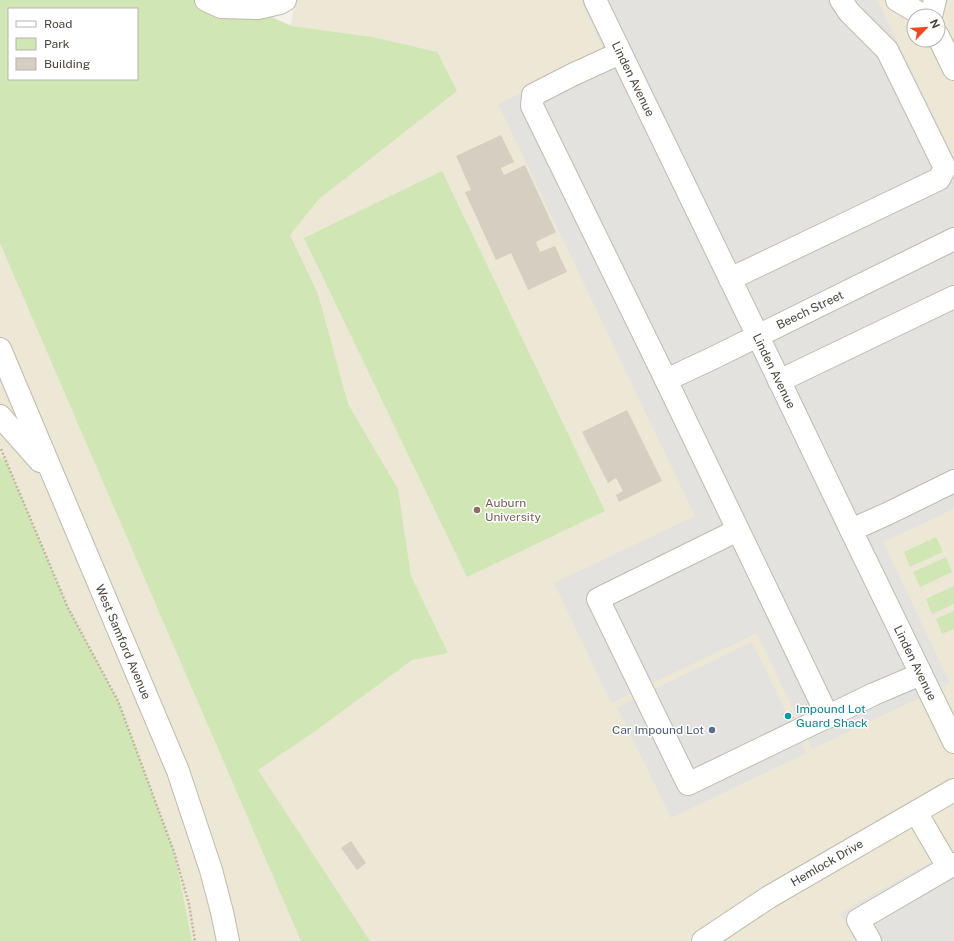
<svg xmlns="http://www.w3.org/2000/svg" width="954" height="941" font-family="'Public Sans',sans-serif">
<rect width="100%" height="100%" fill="#f5f2eb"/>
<path fill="#ede7d5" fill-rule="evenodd" d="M0,0H231L291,25L295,0H954V941H0ZM9,9H137V79H9ZM914,16H938V40H914Z"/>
<g fill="#d0e7b5" fill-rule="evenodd">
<path d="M0,0H233L291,26L372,37L437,52L457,91L319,199L290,235L318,294L348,404L398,489L411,576L448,653L412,660L314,732L258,770L370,941H301L0,243ZM9,9H137V79H9Z"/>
<polygon points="442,171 605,511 467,577 304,238"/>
<polygon points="0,457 6,461 68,608 118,701 174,852 192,941 0,941"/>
<polygon points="936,537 943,552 910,567 904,552"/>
<polygon points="946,557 952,572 920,587 913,572"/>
<polygon points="954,586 954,604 932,614 926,599"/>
<polygon points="954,611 954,629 942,634 936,619"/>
</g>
<g fill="#e4e2df">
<polygon points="581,0 877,0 954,158 954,509 883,542 950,683 812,749 757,633 611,703 554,583 695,516 498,104 605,53"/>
<polygon points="752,642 806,753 671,818 617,707"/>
<polygon points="954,849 954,941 856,941 840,913"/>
</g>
<g fill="#d6cec0">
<polygon points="501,135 514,162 501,168 504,175 525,165 556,232 536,242 540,252 555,246 567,272 528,290 511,253 496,260 465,192 471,190 456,156"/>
<polygon points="627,410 662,481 619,502 616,495 623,491 616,478 608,483 582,432"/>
<polygon points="791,711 794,718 786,721 782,714"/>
<polygon points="351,841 366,863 357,870 341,848"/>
</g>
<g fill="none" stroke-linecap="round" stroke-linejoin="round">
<defs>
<g id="minor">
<polyline points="206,0 221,7 258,8 280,3 285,0"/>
<polyline points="595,0 767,355 851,530 954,742"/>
<polyline points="897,0 924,16"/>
<polyline points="931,16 935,0"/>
<polyline points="938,36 954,69"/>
<polyline points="620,53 572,75 533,95 532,106 666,380 828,717"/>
<polyline points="730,279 939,179 945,168 887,50 849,12 841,0"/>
<polyline points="0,349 178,771 211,870 222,912 228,941"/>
<polyline points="666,380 711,359 954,239"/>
<polyline points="779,381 954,297"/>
<polyline points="0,416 40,461"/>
<polyline points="738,530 598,599 688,784 874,694 921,674"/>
<polyline points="851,530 887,514 954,481"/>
<polyline points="916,812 948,867"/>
<polyline points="703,941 769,897 954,790"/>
<polyline points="870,941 858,920 954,864"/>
</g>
</defs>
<use href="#minor" stroke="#c0baad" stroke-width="24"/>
<polyline stroke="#c2b69f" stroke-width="2.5" stroke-dasharray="2 2" stroke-linecap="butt" points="1,449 68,608 118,701 174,852 189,904 195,941"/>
<use href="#minor" stroke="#fff" stroke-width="22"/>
</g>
<circle fill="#8d6e63" stroke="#fff" stroke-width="1.5" cx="477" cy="510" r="4"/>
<circle fill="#0f9aa8" stroke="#fff" stroke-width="1.5" cx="788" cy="716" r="4"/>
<circle fill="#5c6f8a" stroke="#fff" stroke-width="1.5" cx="712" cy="730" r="4"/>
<g text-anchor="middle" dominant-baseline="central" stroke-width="3" stroke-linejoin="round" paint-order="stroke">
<g font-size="12" fill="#494339" stroke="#fff">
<text transform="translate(633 79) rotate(64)">Linden Avenue</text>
<text transform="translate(810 310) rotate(-26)">Beech Street</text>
<text transform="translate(774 371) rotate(64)">Linden Avenue</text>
<text transform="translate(123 642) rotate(67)">West Samford Avenue</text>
<text transform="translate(915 663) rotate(64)">Linden Avenue</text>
<text transform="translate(827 863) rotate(-30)">Hemlock Drive</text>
</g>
<g font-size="12" fill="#785e54" stroke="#fff" text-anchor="start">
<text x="485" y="503">Auburn<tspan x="485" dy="14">University</tspan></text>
</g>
<g font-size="12" fill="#0d838f" stroke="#fff" text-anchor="start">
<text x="796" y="709">Impound Lot<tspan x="796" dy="14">Guard Shack</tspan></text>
</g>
<g font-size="12" fill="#4e5e75" stroke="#fff" text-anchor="end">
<text x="704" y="730">Car Impound Lot</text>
</g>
</g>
<rect x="8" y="8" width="130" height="72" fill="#ffffff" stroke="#b6b4b0"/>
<rect x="16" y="21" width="20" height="6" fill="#ffffff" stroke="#b6b4b0"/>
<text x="44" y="28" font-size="12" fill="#494339">Road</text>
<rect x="16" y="38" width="20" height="12" fill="#d0e7b5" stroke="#b6b4b0"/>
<text x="44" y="48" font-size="12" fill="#494339">Park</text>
<rect x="16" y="58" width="20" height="12" fill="#d6cec0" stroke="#b6b4b0"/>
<text x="44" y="68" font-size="12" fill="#494339">Building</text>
<g transform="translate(926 28) rotate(65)"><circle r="19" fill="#ffffff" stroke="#b6b4b0"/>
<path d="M0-3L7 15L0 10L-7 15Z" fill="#f34623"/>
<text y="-6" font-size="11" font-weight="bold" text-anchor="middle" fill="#494339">N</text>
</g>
</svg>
